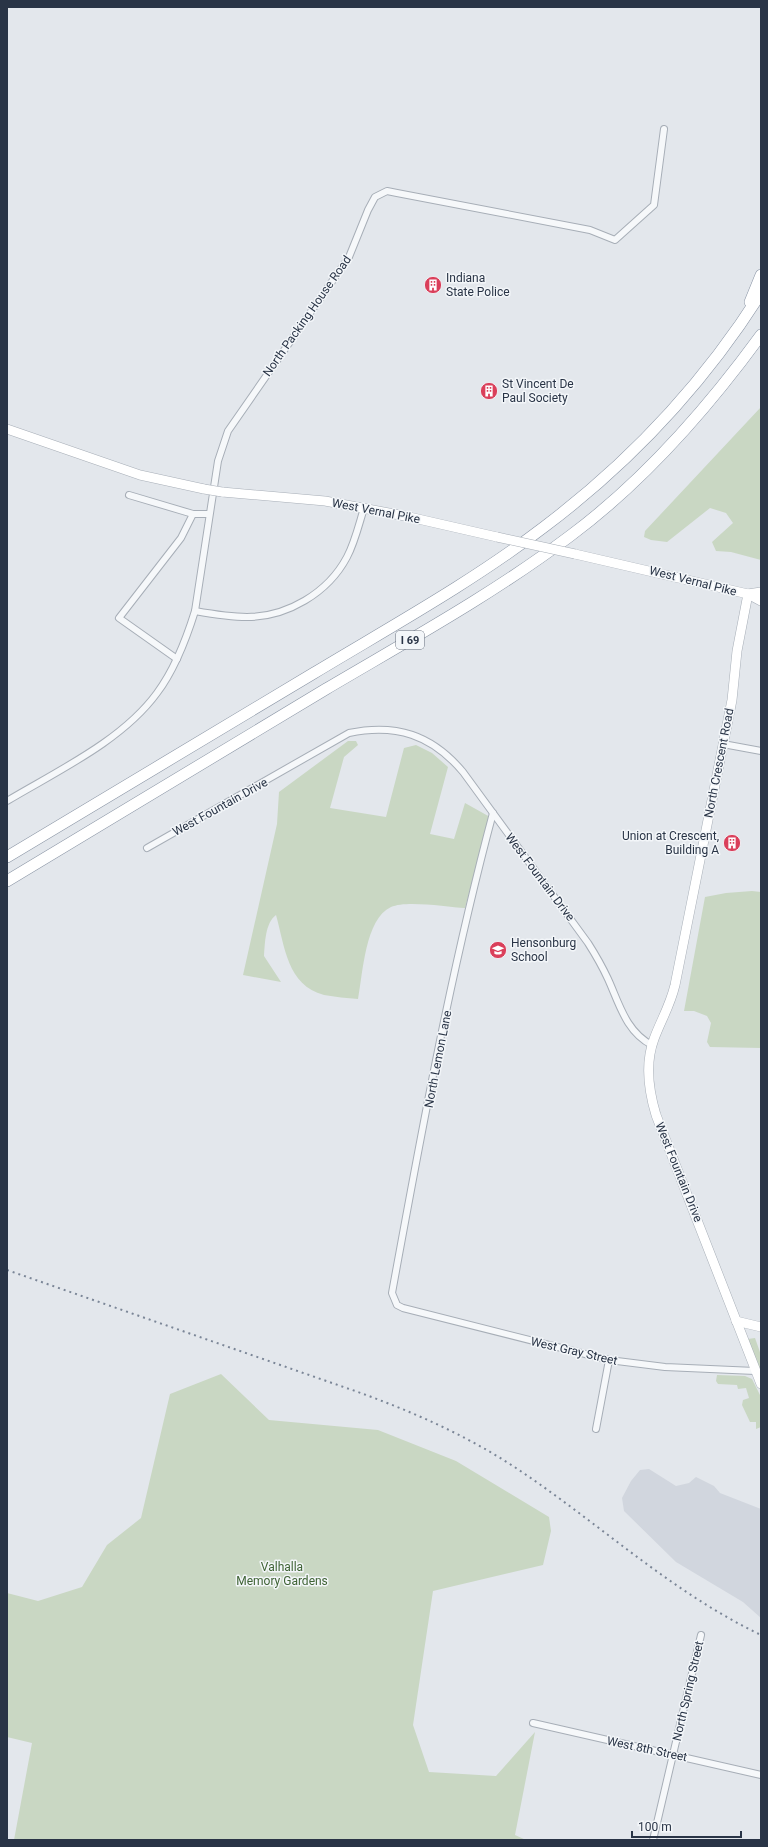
<svg xmlns="http://www.w3.org/2000/svg" width="768" height="1847" font-family="Roboto,sans-serif">
<rect width="100%" height="100%" fill="#e3e7ec"/>
<polygon fill="#d1d6de" points="649,1469 676,1486 689,1483 696,1477 714,1486 720,1493 761,1509 761,1618 743,1602 676,1562 624,1511 622,1498 631,1481 640,1470"/>
<g fill="#c9d7c3">
<polygon points="761,407 761,560 731,552 716,551 712,542 733,523 726,513 710,508 667,542 651,540 644,537 645,531"/>
<path d="M348,741H356L358,745L344,757L330,808L386,817L404,748L416,745L432,753L448,767L430,834L454,839L465,803L490,817L465,908C448,907 406,900 391,907C365,919 363,973 358,999C347,998 335,997 324,995C287,985 285,947 276,915C265,923 265,944 264,956L281,982L243,975L277,824L279,792Z"/>
<polygon points="752,891 761,892 761,1048 710,1047 707,1042 711,1023 707,1016 694,1011 684,1011 705,897 726,893"/>
<polygon points="755,1338 761,1355 761,1374 748,1339"/>
<polygon points="221,1374 269,1420 378,1430 456,1461 549,1517 551,1531 543,1565 433,1591 413,1725 429,1772 496,1776 535,1732 515,1835 526,1840 14,1840 32,1743 7,1737 7,1593 38,1601 82,1587 107,1545 141,1518 170,1394"/>
<polygon points="717,1375 745,1376 752,1379 761,1397 761,1427 756,1429 756,1422 750,1422 742,1405 743,1400 749,1398 746,1388 738,1389 737,1385 718,1384 716,1381"/>
</g>
<g fill="none" stroke-linecap="round" stroke-linejoin="round">
<defs>
<g id="street">
<polyline points="129,495 193,514"/>
<polyline points="195,611 218,461 228,431 349,257 368,210 375,197 387,191 397,193 590,230 615,240 654,205 664,129"/>
<polyline points="177,659 119,618 181,538 193,514 209,514"/>
<polyline points="723,744 761,751"/>
<path d="M7,801C57,771 122,741 157,693C175,669 186,640 195,611C212,614 229,617 247,617C287,617 328,593 347,557C355,542 359,524 364,508"/>
<path d="M493,813C451,970 421,1134 392,1293L397,1305L403,1308L609,1360L665,1367L755,1371"/>
<path d="M147,848L349,733C396,723 432,735 463,772L588,943C595,954 602,966 608,979C619,1003 626,1032 652,1045"/>
<polyline points="596,1429 609,1360"/>
<polyline points="533,1723 761,1775"/>
<polyline points="653,1840 701,1635"/>
</g>
<g id="secondary">
<polyline points="7,429 140,475 204,489"/>
<polyline points="222,492 325,501 405,516 497,537"/>
<polyline points="575,554 748,594 761,601"/>
<path d="M748,594L737,651L732,700L675,985C670,1006 661,1020 654,1039C645,1063 649,1092 656,1115L761,1384"/>
<polyline points="748,594 761,592"/>
<polyline points="736,1321 761,1327"/>
</g>
<g id="highway">
<polyline points="750,302 761,275"/>
<path d="M7,857C109,796 212,734 314,673C392,626 472,582 544,527C629,463 704,383 761,293"/>
<path d="M7,881C114,817 220,753 326,689C409,640 493,594 570,536C644,481 707,409 761,335"/>
</g>
</defs>
<use href="#street" stroke="#a7aeb7" stroke-width="8"/>
<use href="#secondary" stroke="#a7aeb7" stroke-width="10"/>
<use href="#highway" stroke="#8994a4" stroke-width="12"/>
<use href="#street" stroke="#f6f8fa" stroke-width="6"/>
<use href="#secondary" stroke="#fff" stroke-width="9"/>
<use href="#highway" stroke="#fff" stroke-width="11"/>
<path stroke="#7b8697" stroke-width="2" stroke-dasharray="2 4" stroke-linecap="butt" d="M7,1270L358,1392C413,1412 466,1435 516,1468C599,1523 671,1592 761,1635"/>
<defs>
<g id="secondary-bridge">
<polyline points="204,489 222,492"/>
<polyline points="497,537 575,554"/>
</g>
</defs>
<use href="#secondary-bridge" stroke="#a7aeb7" stroke-width="10" stroke-linecap="butt"/>
<use href="#secondary-bridge" stroke="#fff" stroke-width="9"/>
</g>
<defs>
<symbol id="building-disc" viewBox="-11 -11 22 22"><circle r="9.5" fill="#da3f5a" stroke="#f3f6f9"/><path d="M-4-6H4V6H1V3H-1V6H-4ZM-2.5-4.3h1.7v1.8h-1.7ZM.8-4.3h1.7v1.8H.8ZM-2.5-1h1.7V.8h-1.7ZM.8-1h1.7V.8H.8Z" fill="#fff"/></symbol>
<symbol id="school-disc" viewBox="-11 -11 22 22"><circle r="9.5" fill="#da3f5a" stroke="#f3f6f9"/><path d="M0-5L7-2L0 1L-7-2ZM-4 1L0 2.5L4 1V4Q0 6-4 4Z" fill="#fff"/></symbol>
</defs>
<g fill-rule="evenodd">
<use href="#building-disc" x="423" y="275" width="20" height="20"/>
<use href="#building-disc" x="479" y="381" width="20" height="20"/>
<use href="#building-disc" x="722" y="833" width="20" height="20"/>
<use href="#school-disc" x="488" y="940" width="20" height="20"/>
</g>
<g text-anchor="middle" dominant-baseline="central" stroke-width="3" stroke-linejoin="round" paint-order="stroke">
<rect fill="#f3f6f9" stroke="#666e7c" stroke-width="1" x="396" y="631" width="28" height="18" rx="3"/>
<g font-size="11" font-weight="bold" fill="#293446">
<text x="410" y="640">I 69</text>
</g>
<g font-size="12" fill="#293446" stroke="#f3f6f9" text-anchor="start">
<text x="446" y="278">Indiana<tspan x="446" dy="14">State Police</tspan></text>
<text x="502" y="384">St Vincent De<tspan x="502" dy="14">Paul Society</tspan></text>
<text x="719" y="836" text-anchor="end">Union at Crescent,<tspan x="719" dy="14">Building A</tspan></text>
<text x="511" y="943">Hensonburg<tspan x="511" dy="14">School</tspan></text>
</g>
<g font-size="12" fill="#293446" stroke="#f3f6f9">
<text transform="translate(307 316) rotate(-55)">North Packing House Road</text>
<text transform="translate(376 511) rotate(11)">West Vernal Pike</text>
<text transform="translate(693 581) rotate(14)">West Vernal Pike</text>
<text transform="translate(719 763) rotate(-79)">North Crescent Road</text>
<text transform="translate(220 807) rotate(-29)">West Fountain Drive</text>
<text transform="translate(540 877) rotate(53)">West Fountain Drive</text>
<text transform="translate(438 1059) rotate(-79)">North Lemon Lane</text>
<text transform="translate(679 1172) rotate(68)">West Fountain Drive</text>
<text transform="translate(574 1351) rotate(13)">West Gray Street</text>
<text transform="translate(688 1691) rotate(-77)">North Spring Street</text>
<text transform="translate(647 1749) rotate(12)">West 8th Street</text>
</g>
<g font-size="12" fill="#3f6335" stroke="#f3f6f9">
<text x="282" y="1567">Valhalla<tspan x="282" dy="14">Memory Gardens</tspan></text>
</g>
</g>
<rect width="768" height="1847" fill="none" stroke="#293446" stroke-width="16"/>
<path d="M632 1831v6h109v-6" fill="none" stroke="#293446" stroke-width="2"/>
<text x="638" y="1831" font-size="12" fill="#293446" stroke="#f3f6f9" stroke-width="3" paint-order="stroke">100 m</text>
</svg>
